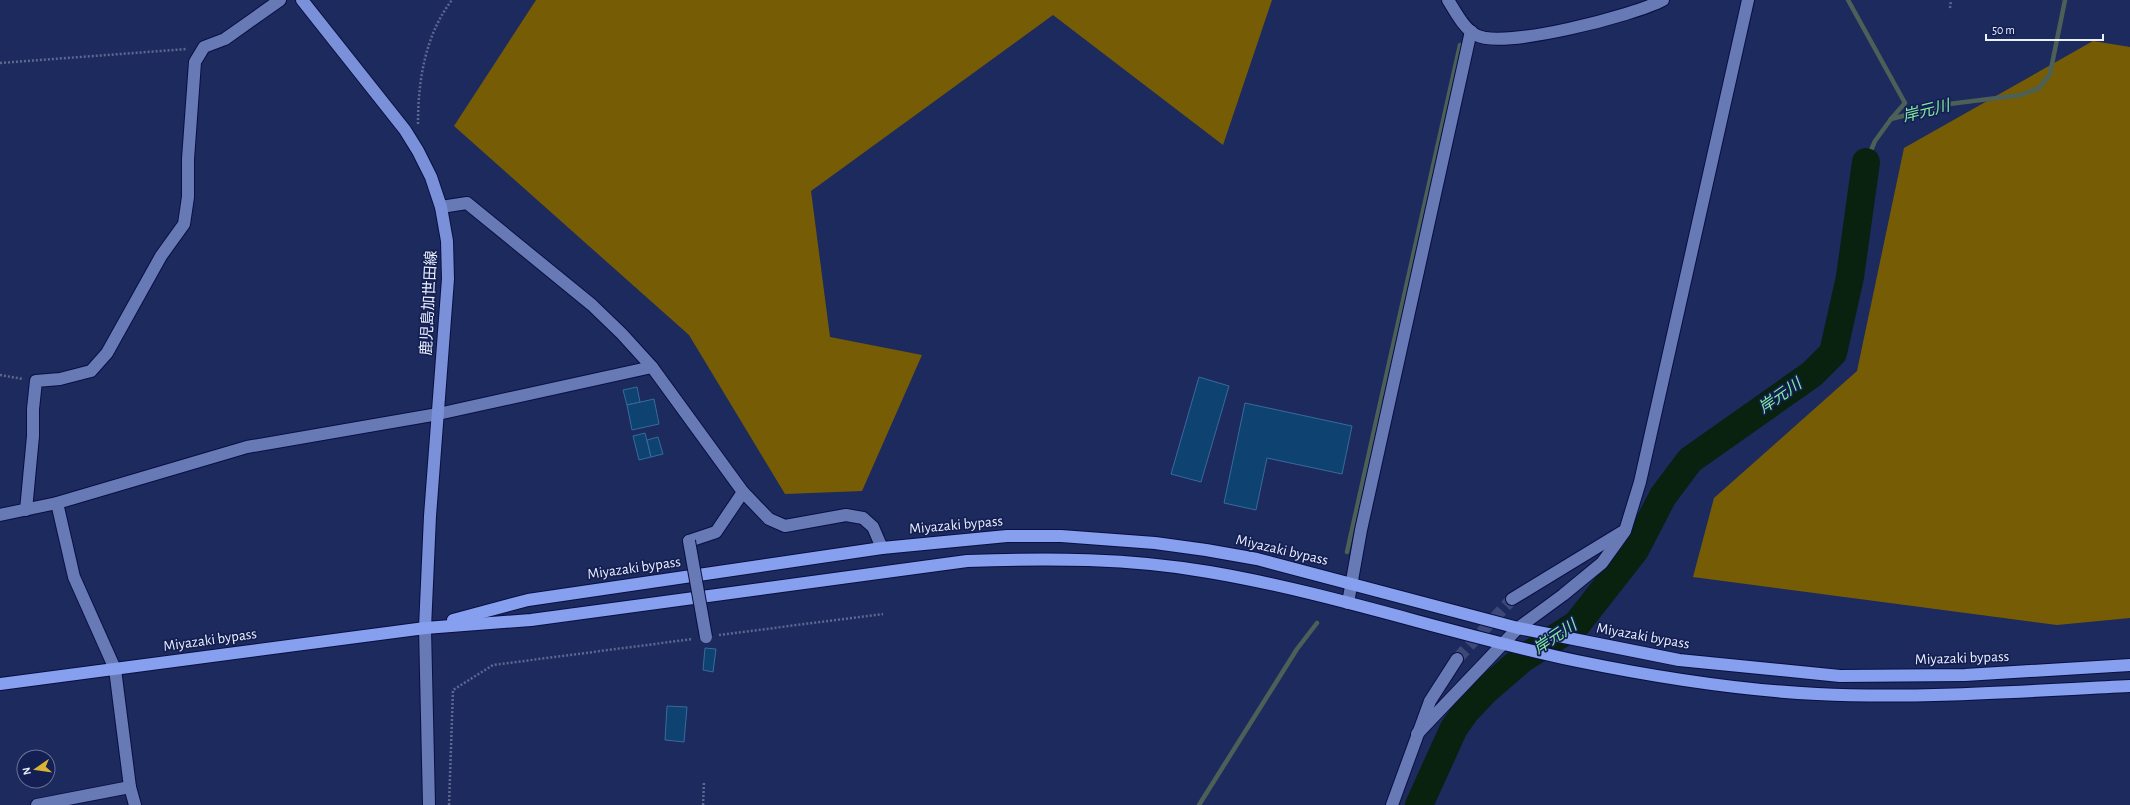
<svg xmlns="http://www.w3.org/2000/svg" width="2130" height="805" font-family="'Alegreya Sans','Noto Sans JP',sans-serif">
<rect width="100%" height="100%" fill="#1d2a5e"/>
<g fill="#765d05">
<polygon points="536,0 1272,0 1223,145 1053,15 811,191 830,337 922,355 862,491 785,494 689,335 454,126"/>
<polygon points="2093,41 2130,47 2130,618 2057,625 1693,577 1714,498 1857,371 1904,148"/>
</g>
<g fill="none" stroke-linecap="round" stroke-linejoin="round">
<g stroke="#4c6057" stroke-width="4.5">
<polyline points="1848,0 1905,103 1891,119"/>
<polyline points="1866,162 1875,141 1891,119 1949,104 2021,95 2039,88 2050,74 2065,0"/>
<polyline points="1347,552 1460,45"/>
<polyline points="1199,805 1297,649 1317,623"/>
</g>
<polyline stroke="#08220f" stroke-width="28" points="1419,805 1454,728 1466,711 1484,692 1522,659 1577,624 1635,550 1663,496 1690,460 1812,374 1833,353 1850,277 1866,162"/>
</g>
<g fill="#0e4371" stroke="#386a9b">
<polygon points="1199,377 1229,386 1201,482 1171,474"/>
<polygon points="637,387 640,402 627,405 623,390"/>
<polygon points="654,399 659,424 632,430 627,405"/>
<polygon points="1245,403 1352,426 1342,474 1267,458 1256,510 1224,503"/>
<polygon points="645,433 651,457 639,460 633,436"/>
<polygon points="658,437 663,454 651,457 647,440"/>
<polygon points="705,648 716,649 713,672 703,670"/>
<polygon points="667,706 687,707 684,742 665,740"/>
</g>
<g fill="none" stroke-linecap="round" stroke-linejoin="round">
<polyline stroke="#3c4876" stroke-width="12" stroke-dasharray="12 6" stroke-linecap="butt" points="1457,659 1512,599"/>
<defs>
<g id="minor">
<path d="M1448,0C1455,11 1464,29 1476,35C1503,50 1635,15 1663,0"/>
<polyline points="441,207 467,203 592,305 622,334 652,367 743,492 769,519 785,526 846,515 863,518 873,527 882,548"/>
<polyline points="57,503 74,577 115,669 130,787 135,805"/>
<polyline points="26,510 33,436 33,409 36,381 60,379 91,371 107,353 161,256 184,224 188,197 188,159 195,62 204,47 225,39 280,0"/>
<polyline points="0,515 57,503 247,447 438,414 652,367"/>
<polyline points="689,541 716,532 743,492"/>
<polyline points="1512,599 1622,532"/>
<polyline points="1348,603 1361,530 1471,31"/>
<polyline points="425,628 429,805"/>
<polyline points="1417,734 1518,628 1563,595 1602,563 1625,531 1640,482 1748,0"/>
<polyline points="37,805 130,787"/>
<polyline points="1392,805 1430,701 1457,659"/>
</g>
<polyline id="major" points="302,0 405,130 418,151 431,177 441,207 447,241 448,279 430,516 425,628"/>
<g id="highway">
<polyline points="453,620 528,600 882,548 1007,536 1061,536 1155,543 1206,550 1257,559 1518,628 1679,660 1840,676 1965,675 2130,665"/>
<path d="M0,684L425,628L531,620L967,561C1048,558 1129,558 1209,572C1333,593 1453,635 1577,661C1655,677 1736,690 1817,694C1921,699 2026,691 2130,686"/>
</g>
</defs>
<use href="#minor" stroke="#090f42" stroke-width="14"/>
<use href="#major" stroke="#090f42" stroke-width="14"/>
<use href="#highway" stroke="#090f42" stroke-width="14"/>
<g stroke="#5d6890" stroke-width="2.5" stroke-dasharray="2 2" stroke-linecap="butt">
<polyline points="1950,8 1951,0"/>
<polyline points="0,63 187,49"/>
<path d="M418,124C418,81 425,35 452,0"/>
<polyline points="0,375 23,379"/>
<polyline points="719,635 883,614"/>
<polyline points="449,805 453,690 493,665 693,639"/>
<polyline points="703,805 704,782"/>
</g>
<use href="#minor" stroke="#677ab6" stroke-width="12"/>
<use href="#major" stroke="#7a90d8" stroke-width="12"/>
<use href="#highway" stroke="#869fee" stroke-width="12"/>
<defs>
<polyline id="minor-bridge" points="689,541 706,637"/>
</defs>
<use href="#minor-bridge" stroke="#090f42" stroke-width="14" stroke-linecap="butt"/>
<use href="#minor-bridge" stroke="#677ab6" stroke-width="12"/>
</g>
<g text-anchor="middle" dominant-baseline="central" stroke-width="3.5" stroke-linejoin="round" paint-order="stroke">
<g font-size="15" fill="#ecf1ff" stroke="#141f53">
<text transform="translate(429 303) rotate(-87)">鹿児島加世田線</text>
<text transform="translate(956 525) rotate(-5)">Miyazaki bypass</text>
<text transform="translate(1282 550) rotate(13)">Miyazaki bypass</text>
<text transform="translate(634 568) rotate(-8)">Miyazaki bypass</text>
<text transform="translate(1643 636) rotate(10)">Miyazaki bypass</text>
<text transform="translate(210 640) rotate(-8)">Miyazaki bypass</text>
<text transform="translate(1962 658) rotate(-2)">Miyazaki bypass</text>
</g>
<g font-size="16" font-style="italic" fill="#82ee9c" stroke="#141f53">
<text transform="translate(1926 111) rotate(-14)">岸元川</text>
<text transform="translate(1780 396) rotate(-35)">岸元川</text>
<text transform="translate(1555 637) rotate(-34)">岸元川</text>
</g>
</g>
<g transform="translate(36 769) rotate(257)"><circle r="19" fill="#141f53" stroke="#6a7398"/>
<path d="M0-3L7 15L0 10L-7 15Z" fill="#dbb233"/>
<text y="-6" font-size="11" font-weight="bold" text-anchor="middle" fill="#ecf1ff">N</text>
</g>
<path d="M1986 34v6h117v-6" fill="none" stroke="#ecf1ff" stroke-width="2"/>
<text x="1992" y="34" font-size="12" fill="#ecf1ff" stroke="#141f53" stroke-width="3" paint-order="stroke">50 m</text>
</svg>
